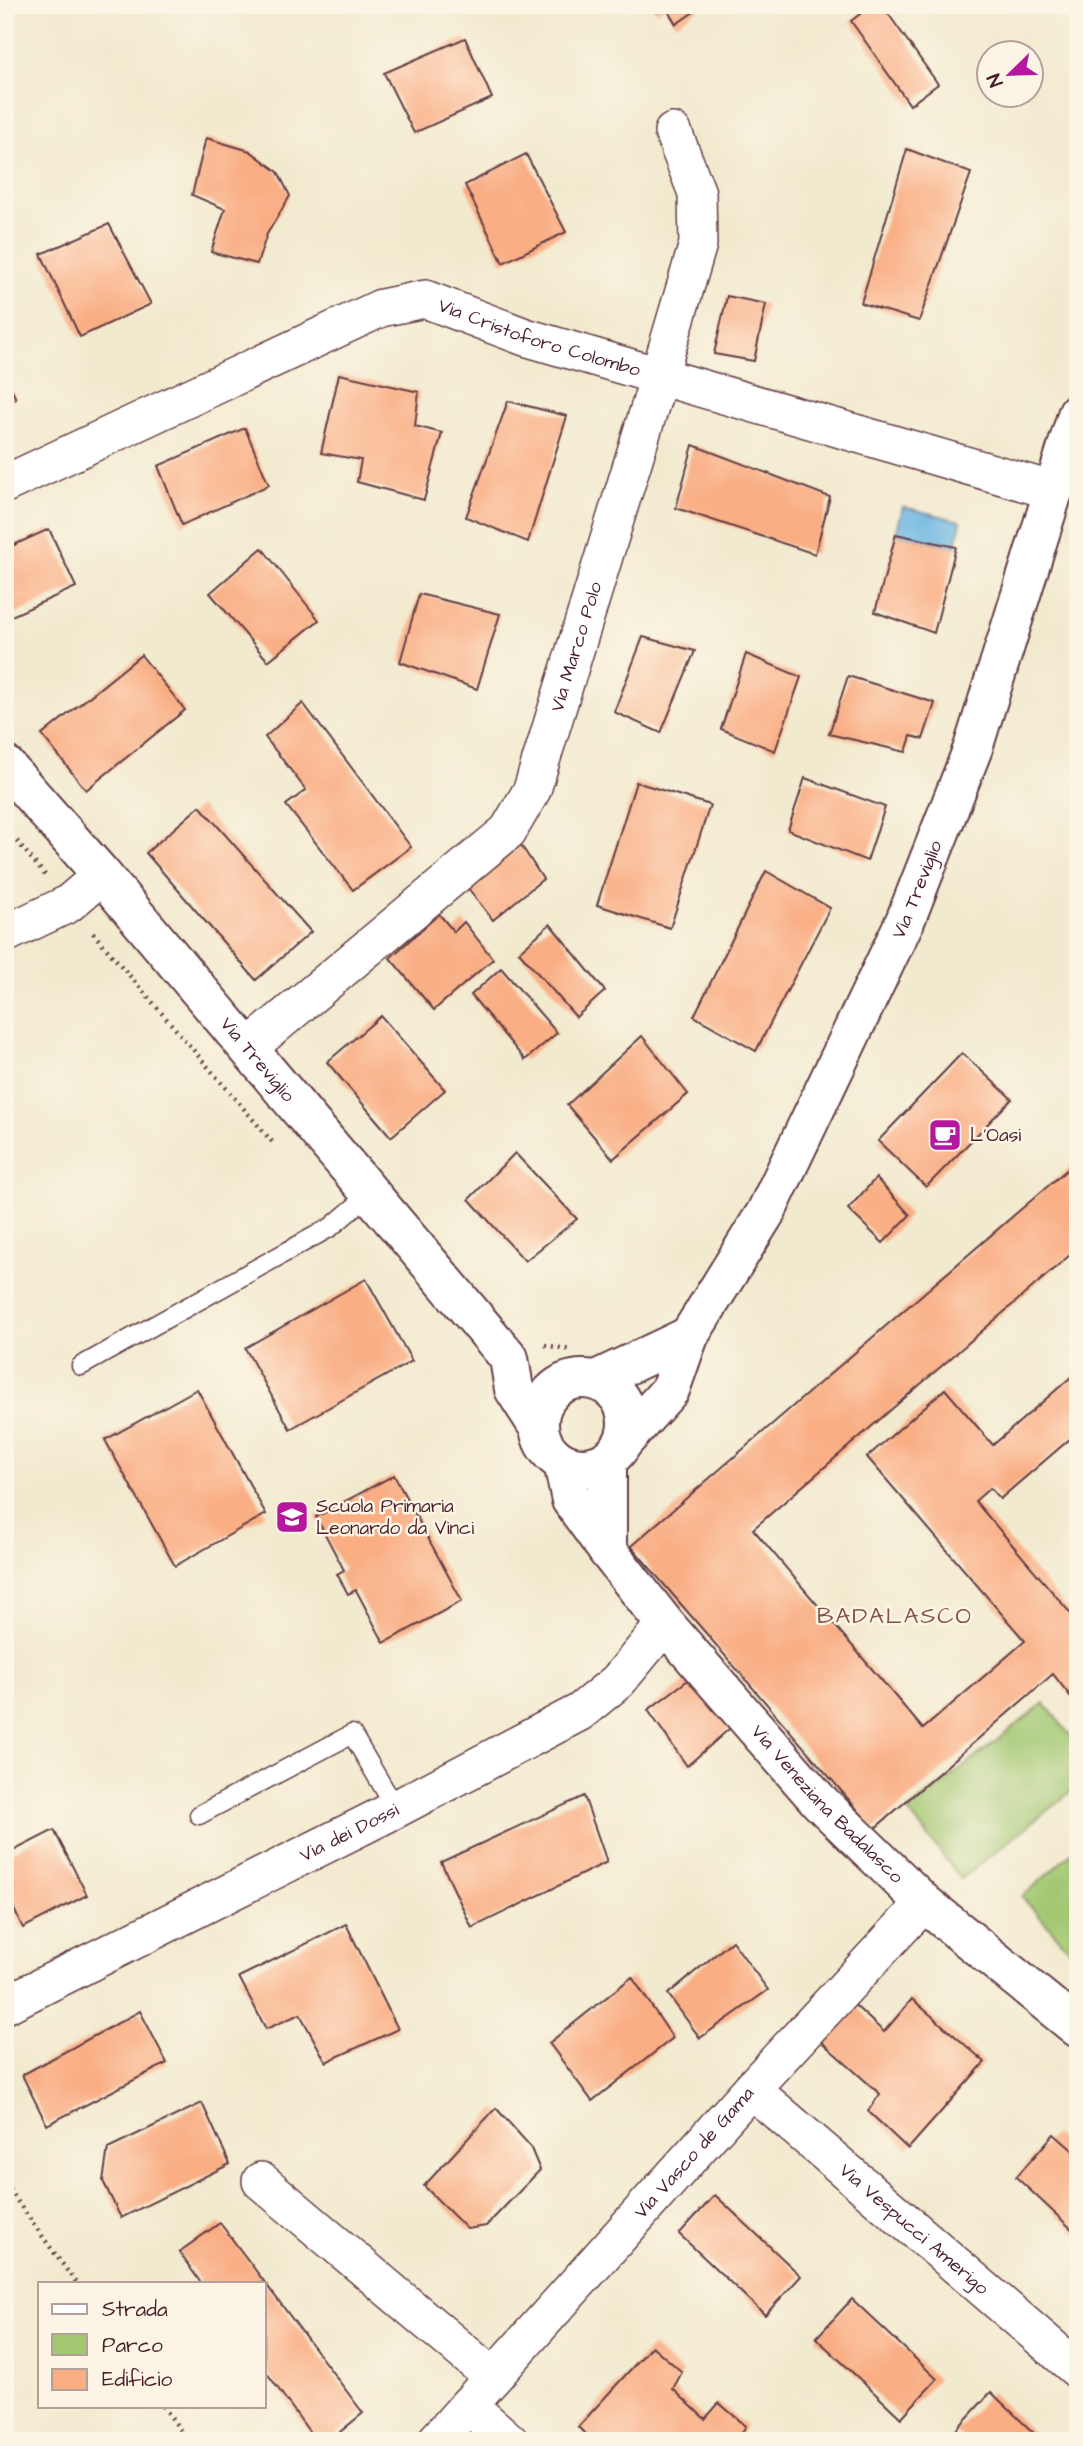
<svg xmlns="http://www.w3.org/2000/svg" width="1083" height="2446" font-family="'Architects Daughter',sans-serif">
<rect width="100%" height="100%" fill="#fcf5e5"/>
<filter id="ink" filterUnits="userSpaceOnUse"><feTurbulence type="fractalNoise" baseFrequency=".0143" numOctaves="2"/><feDisplacementMap in="SourceGraphic" scale="14" xChannelSelector="R" yChannelSelector="G"/><feConvolveMatrix kernelMatrix="1 2 1 2 8 2 1 2 1" color-interpolation-filters="sRGB"/></filter>
<filter id="wash" filterUnits="userSpaceOnUse"><feTurbulence type="fractalNoise" baseFrequency=".00686" numOctaves="4" result="noise"/><feDisplacementMap in="SourceGraphic" scale="28" xChannelSelector="R" yChannelSelector="G"/><feGaussianBlur stdDeviation="1.57" result="paint"/><feColorMatrix in="noise" values="0 0 0 0 0 0 0 0 0 0 0 0 0 0 0 0 0 1.4 0 .05"/><feComposite in="paint" operator="in"/></filter>
<g filter="url(#wash)">
<rect width="100%" height="100%" fill="#f2eacf"/>
<g fill="#a1c771" stroke="#76734e" stroke-width="2">
<polygon points="1044,1703 1078,1745 1078,1786 961,1879 908,1811"/>
<polygon points="1078,1847 1078,1959 1022,1897"/>
</g>
<polygon fill="#69b5e2" stroke="#5a6a86" stroke-width="2" points="903,507 961,521 956,547 896,534"/>
<g id="blocks">
<g fill="#f9ae84">
<polygon points="653,5 704,5 676,24 665,6 657,12"/>
<polygon points="872,5 882,5 938,84 910,105 851,21"/>
<polygon points="465,38 492,98 414,133 384,73"/>
<polygon points="206,138 250,151 278,172 290,196 267,234 257,264 211,252 225,209 192,195"/>
<polygon points="907,149 971,173 919,321 861,303"/>
<polygon points="526,154 566,232 503,263 465,185"/>
<polygon points="109,224 151,304 80,337 41,254"/>
<polygon points="727,296 766,304 754,361 714,354"/>
<polygon points="339,374 419,392 415,426 442,433 424,500 357,482 361,460 321,453"/>
<polygon points="5,375 16,399 5,403"/>
<polygon points="508,401 567,416 528,542 466,517"/>
<polygon points="245,428 269,485 182,525 158,466"/>
<polygon points="693,445 830,497 815,554 676,508"/>
<polygon points="49,529 76,587 5,619 5,549"/>
<polygon points="896,534 956,547 934,633 875,612"/>
<polygon points="262,548 319,620 268,661 210,593"/>
<polygon points="419,594 500,614 477,689 400,662"/>
<polygon points="643,637 695,651 661,733 614,712"/>
<polygon points="746,654 801,677 775,751 721,729"/>
<polygon points="141,655 185,710 86,790 42,735"/>
<polygon points="848,676 935,703 923,739 911,736 906,752 829,734"/>
<polygon points="303,703 411,847 353,890 286,805 306,790 265,737"/>
<polygon points="805,778 885,807 867,861 788,830"/>
<polygon points="636,782 710,805 670,928 597,905"/>
<polygon points="200,806 311,932 256,980 146,853"/>
<polygon points="521,845 543,879 493,920 468,888"/>
<polygon points="766,871 830,908 756,1051 694,1016"/>
<polygon points="439,914 454,932 464,922 493,959 434,1010 390,958"/>
<polygon points="550,924 605,991 576,1017 519,952"/>
<polygon points="501,968 557,1033 525,1060 471,995"/>
<polygon points="381,1016 445,1090 391,1137 327,1062"/>
<polygon points="642,1036 688,1094 613,1159 567,1105"/>
<polygon points="962,1053 1012,1099 926,1187 878,1141"/>
<polygon points="515,1153 577,1219 525,1261 469,1199"/>
<polygon points="1078,1160 1078,1248 753,1529 923,1729 1025,1641 867,1457 945,1389 993,1445 1078,1371 1078,1432 1000,1499 990,1488 975,1501 1078,1622 1078,1706 1053,1674 874,1829 631,1546"/>
<polygon points="876,1178 910,1215 883,1243 848,1209"/>
<polygon points="366,1279 412,1361 290,1429 245,1348"/>
<polygon points="197,1389 266,1514 175,1566 105,1440"/>
<polygon points="394,1475 462,1601 384,1643 356,1590 348,1594 337,1574 344,1570 316,1517"/>
<polygon points="696,1674 737,1722 687,1766 648,1710"/>
<polygon points="584,1796 607,1862 472,1928 441,1862"/>
<polygon points="54,1830 87,1895 23,1928 5,1891 5,1855"/>
<polygon points="346,1924 398,2029 326,2062 300,2014 266,2029 239,1977"/>
<polygon points="732,1941 768,1990 700,2038 668,1994"/>
<polygon points="632,1977 673,2038 592,2101 549,2043"/>
<polygon points="912,1999 985,2062 908,2149 868,2111 880,2094 817,2038 849,2000 884,2032"/>
<polygon points="140,2011 167,2063 47,2125 22,2075"/>
<polygon points="202,2103 230,2164 121,2218 103,2181 108,2148"/>
<polygon points="496,2108 530,2146 540,2170 486,2226 467,2229 424,2186"/>
<polygon points="1054,2134 1078,2155 1078,2235 1016,2177"/>
<polygon points="715,2195 801,2276 765,2315 679,2234"/>
<polygon points="220,2223 363,2413 329,2441 316,2441 264,2369 264,2283 201,2283 179,2252"/>
<polygon points="852,2299 937,2379 901,2418 816,2338"/>
<polygon points="652,2346 682,2372 673,2389 705,2419 719,2403 746,2426 736,2441 625,2441 622,2438 619,2441 593,2441 578,2427"/>
<polygon points="991,2392 1042,2441 965,2441 955,2431"/>
</g>
</g>
</g>
<g filter="url(#ink)">
<use href="#blocks" fill-opacity="0" stroke="#633d44" stroke-width="2"/>
<g fill="none" stroke-linecap="round" stroke-linejoin="round">
<defs>
<g id="service">
<polyline points="81,1366 331,1227 371,1193"/>
<polyline points="199,1815 352,1734 396,1809"/>
</g>
<g id="minor">
<path id="s1" d="M5,484L381,308L425,299L525,337L1054,491"/>
<polyline points="5,934 68,904 102,875"/>
<path id="s2" d="M248,1048L508,831L532,790L651,403L698,244L697,193L673,132"/>
<path id="s3" d="M5,2005L396,1809L580,1712L618,1681L665,1624"/>
<path id="s4" d="M751,2089L1078,2370"/>
<polyline points="261,2181 493,2377"/>
<polyline points="468,2405 509,2441"/>
<path id="s5" d="M436,2441L751,2089L924,1903"/>
</g>
<g id="tertiary">
<path id="s6" d="M5,765L102,875L509,1358L514,1389L539,1428"/>
<circle cx="583" cy="1423" r="44"/>
<polyline points="596,1380 689,1336"/>
<path id="s7" d="M624,1441L670,1390L689,1336L766,1212L905,921L973,748L1078,412"/>
<path id="s8" d="M563,1463L571,1500L607,1550L665,1624L819,1801L924,1903L1078,2028"/>
<polyline points="607,1550 607,1461"/>
</g>
</defs>
<use href="#service" stroke="#633d44" stroke-width="21"/>
<use href="#minor" stroke="#633d44" stroke-width="40"/>
<use href="#tertiary" stroke="#633d44" stroke-width="42"/>
<g stroke="#633d44" stroke-width="4.5" stroke-dasharray="2 5" stroke-linecap="butt">
<polyline points="17,841 45,875"/>
<polyline points="93,933 274,1144"/>
<polyline points="545,1345 571,1350"/>
<polyline points="5,2184 76,2283"/>
<polyline points="163,2406 188,2441"/>
</g>
<use href="#service" stroke="#fff" stroke-width="18"/>
<use href="#minor" stroke="#fff" stroke-width="37"/>
<use href="#tertiary" stroke="#fff" stroke-width="38"/>
</g>
</g>
<defs>
<symbol id="cafe-square" viewBox="-11 -11 22 22"><rect x="-9" y="-9" width="18" height="18" rx="4" fill="#b5179e" stroke="#fcf5e5"/><path d="M-5.5-4.5H6V0H3Q3 3.5 0 3.5H-2.5Q-5.5 3.5-5.5 0ZM3-3.2v2h1.7v-2ZM-6 4.5H4V6H-6Z" fill="#fff"/></symbol>
<symbol id="school-square" viewBox="-11 -11 22 22"><rect x="-9" y="-9" width="18" height="18" rx="4" fill="#b5179e" stroke="#fcf5e5"/><path d="M0-5L7-2L0 1L-7-2ZM-4 1L0 2.5L4 1V4Q0 6-4 4Z" fill="#fff"/></symbol>
</defs>
<g fill-rule="evenodd">
<use href="#cafe-square" x="926" y="1116" width="38" height="38"/>
<use href="#school-square" x="273" y="1498" width="38" height="38"/>
</g>
<g text-anchor="middle" dominant-baseline="central" stroke-width="5" stroke-linejoin="round" paint-order="stroke">
<g font-size="19" fill="#4a1f2b" stroke="#fcf5e5">
<text stroke="none"><textPath href="#s1" startOffset="581">Via Cristoforo Colombo</textPath></text>
<text stroke="none"><textPath href="#s2" startOffset="536">Via Marco Polo</textPath></text>
<text stroke="none"><textPath href="#s7" startOffset="628">Via Treviglio</textPath></text>
<text stroke="none"><textPath href="#s6" startOffset="388">Via Treviglio</textPath></text>
<text stroke="none"><textPath href="#s8" startOffset="436">Via Veneziana Badalasco</textPath></text>
<text stroke="none"><textPath href="#s3" startOffset="385">Via dei Dossi</textPath></text>
<text stroke="none"><textPath href="#s5" startOffset="387">Via Vasco de Gama</textPath></text>
<text stroke="none"><textPath href="#s4" startOffset="215">Via Vespucci Amerigo</textPath></text>
</g>
<g font-size="19" fill="#4a1f2b" stroke="#fcf5e5" text-anchor="start">
<text x="970" y="1135">L'Oasi</text>
<text x="316" y="1506">Scuola Primaria<tspan x="316" dy="22">Leonardo da Vinci</tspan></text>
</g>
<g font-size="23" letter-spacing="2" fill="#87514a" stroke="#fcf5e5">
<text x="895" y="1616">BADALASCO</text>
</g>
</g>
<rect width="1083" height="2446" fill="none" stroke="#fcf5e5" stroke-width="28"/>
<rect x="38" y="2282" width="228" height="126" fill="#fcf5e5" stroke="#b59f9b" stroke-width="2"/>
<rect x="52" y="2304" width="35" height="10" fill="#ffffff" stroke="#b59f9b" stroke-width="2"/>
<text x="102" y="2316" font-size="21" fill="#4a1f2b">Strada</text>
<rect x="52" y="2334" width="35" height="21" fill="#a1c771" stroke="#b59f9b" stroke-width="2"/>
<text x="102" y="2352" font-size="21" fill="#4a1f2b">Parco</text>
<rect x="52" y="2369" width="35" height="21" fill="#f9ae84" stroke="#b59f9b" stroke-width="2"/>
<text x="102" y="2386" font-size="21" fill="#4a1f2b">Edificio</text>
<g transform="translate(1010 74) rotate(247)"><circle r="33" fill="#fcf5e5" stroke="#b59f9b" stroke-width="2"/>
<path d="M0-5L12 26L0 18L-12 26Z" fill="#b5179e"/>
<text y="-10" font-size="19" font-weight="bold" text-anchor="middle" fill="#4a1f2b">N</text>
</g>
</svg>
